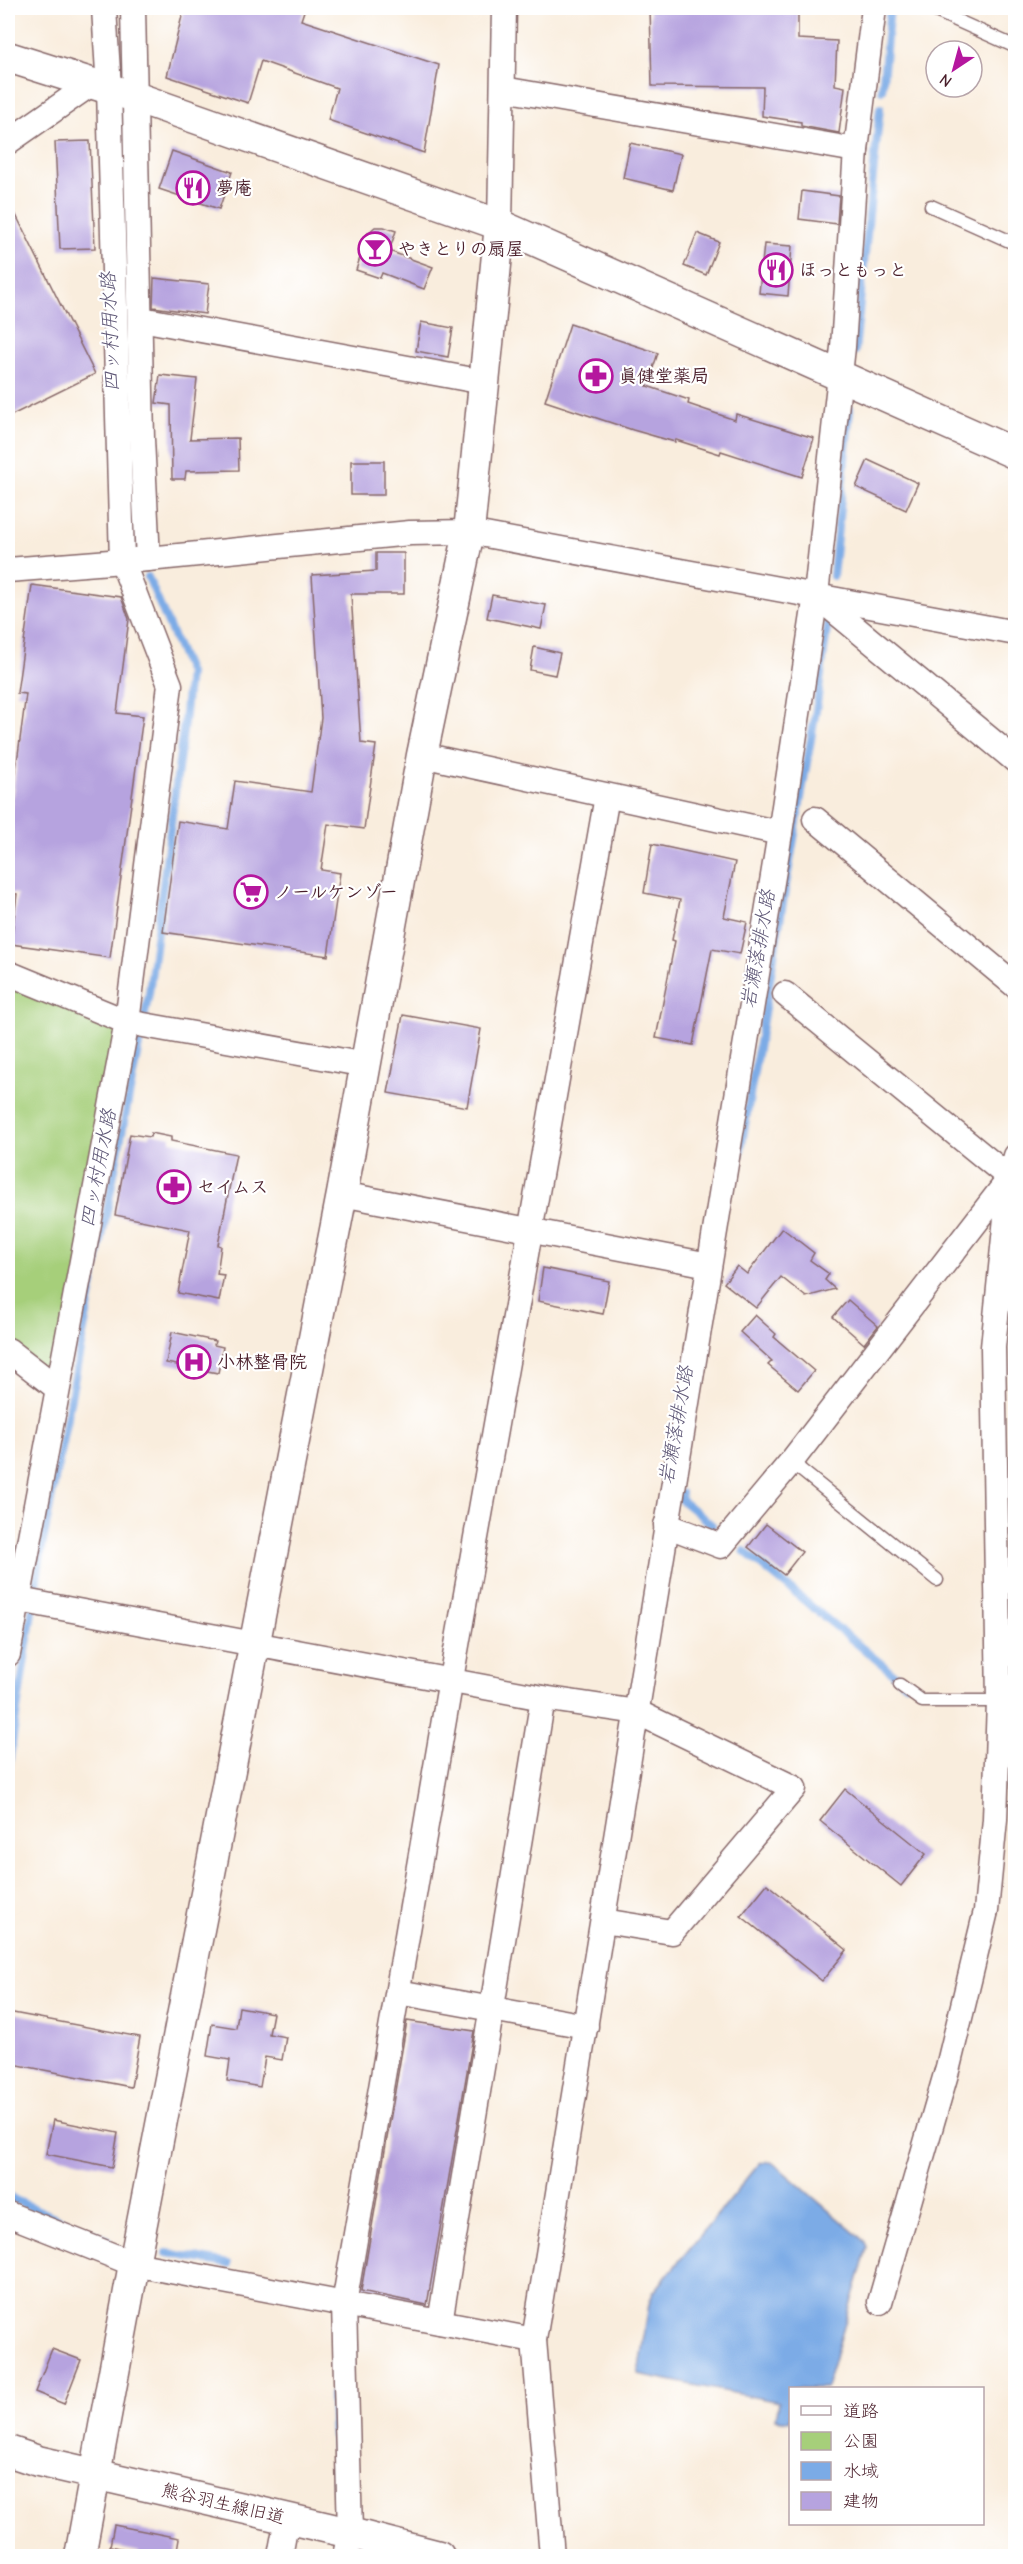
<svg xmlns="http://www.w3.org/2000/svg" width="1023" height="2564" font-family="'Comic Neue','Klee One',sans-serif">
<rect width="100%" height="100%" fill="#fff"/>
<filter id="ink" filterUnits="userSpaceOnUse"><feTurbulence type="fractalNoise" baseFrequency=".0167" numOctaves="2"/><feDisplacementMap in="SourceGraphic" scale="12" xChannelSelector="R" yChannelSelector="G"/><feConvolveMatrix kernelMatrix="1 2 1 2 8 2 1 2 1" color-interpolation-filters="sRGB"/></filter>
<filter id="wash" filterUnits="userSpaceOnUse"><feTurbulence type="fractalNoise" baseFrequency=".008" numOctaves="4" result="noise"/><feDisplacementMap in="SourceGraphic" scale="24" xChannelSelector="R" yChannelSelector="G"/><feGaussianBlur stdDeviation="1.35" result="paint"/><feColorMatrix in="noise" values="0 0 0 0 0 0 0 0 0 0 0 0 0 0 0 0 0 1.4 0 .05"/><feComposite in="paint" operator="in"/></filter>
<g filter="url(#wash)">
<rect width="100%" height="100%" fill="#f9eddd"/>
<polygon fill="#a6cf7a" stroke="#787752" stroke-width="1.5" points="8,973 127,1022 57,1388 8,1350"/>
<polygon fill="#7babe6" stroke="#626588" stroke-width="1.5" points="766,2161 772,2162 864,2241 867,2248 826,2388 790,2388 790,2421 776,2419 779,2402 638,2374 649,2304 653,2293 760,2163"/>
<g fill="none" stroke-linecap="round" stroke-linejoin="round">
<g stroke="#7babe6" stroke-width="8">
<polyline points="882,90 890,8"/>
<polyline points="855,351 880,108"/>
<polyline points="833,576 850,409"/>
<polyline points="740,1154 817,704 828,621"/>
<polyline points="681,1493 680,1499 712,1525"/>
<polyline points="744,1551 906,1684"/>
<polyline points="8,1769 42,1547 149,993 184,723 189,673 148,577"/>
<polyline points="8,2197 107,2240"/>
<polyline points="167,2253 228,2264"/>
<polyline points="332,2395 337,2493"/>
</g>
</g>
<g id="blocks">
<g fill="#b6a3df">
<polygon points="184,8 305,8 301,20 439,65 424,153 328,120 337,88 261,61 248,103 167,76"/>
<polygon points="650,8 798,8 798,39 837,41 835,85 845,87 839,133 801,126 801,122 762,116 763,87 652,86"/>
<polygon points="90,141 95,248 60,249 55,142"/>
<polygon points="630,143 681,154 673,190 623,178"/>
<polygon points="172,151 232,172 219,209 159,189"/>
<polygon points="802,191 839,196 837,224 799,219"/>
<polygon points="8,199 95,374 8,417"/>
<polygon points="375,227 384,227 396,231 389,251 433,267 424,289 382,273 380,278 356,270 368,233"/>
<polygon points="697,233 719,242 706,275 684,266"/>
<polygon points="764,244 792,246 788,296 759,293"/>
<polygon points="154,278 209,284 205,314 153,307"/>
<polygon points="421,322 453,328 448,357 416,351"/>
<polygon points="570,324 658,353 647,386 689,400 688,404 735,420 736,414 814,438 802,477 721,451 720,454 676,440 675,442 633,430 545,401"/>
<polygon points="160,375 197,379 190,439 238,438 239,470 186,471 185,479 172,479 171,405 156,403"/>
<polygon points="868,460 918,483 906,510 856,487"/>
<rect x="351" y="461" width="33" height="34"/>
<polygon points="376,553 404,553 404,594 351,594 361,743 376,745 364,829 328,824 321,870 340,873 328,956 163,932 178,821 228,829 235,781 311,792 321,718 312,575 376,571"/>
<polygon points="32,585 121,597 129,619 117,713 143,716 110,958 11,944 17,894 8,893 8,830 26,694 17,693"/>
<polygon points="492,595 546,605 541,629 487,618"/>
<polygon points="534,647 560,653 555,675 530,670"/>
<polygon points="652,844 735,862 724,917 747,922 740,954 712,949 693,1045 656,1038 675,941 672,940 680,900 644,893"/>
<polygon points="403,1015 481,1029 467,1107 388,1093"/>
<polygon points="151,1133 171,1137 171,1141 236,1154 218,1245 221,1246 217,1274 224,1275 219,1301 178,1293 190,1230 115,1215 130,1134 150,1137"/>
<polygon points="782,1228 814,1253 810,1260 829,1274 825,1280 835,1289 806,1297 781,1277 756,1308 724,1283 737,1266 747,1274"/>
<polygon points="543,1268 609,1281 603,1314 538,1301"/>
<polygon points="848,1300 878,1326 864,1344 833,1317"/>
<polygon points="755,1315 776,1334 774,1337 814,1371 798,1390 768,1365 772,1361 740,1332"/>
<polygon points="172,1332 215,1341 214,1345 223,1347 218,1373 166,1363"/>
<polygon points="766,1524 802,1552 784,1575 748,1547"/>
<polygon points="845,1789 926,1854 901,1886 820,1821"/>
<polygon points="767,1884 847,1950 822,1981 741,1916"/>
<polygon points="239,2007 273,2013 269,2034 286,2037 282,2060 265,2057 260,2087 227,2081 230,2060 207,2056 212,2024 236,2028"/>
<polygon points="8,2012 140,2037 131,2087 8,2063"/>
<polygon points="407,2021 474,2031 427,2305 361,2291"/>
<polygon points="53,2120 118,2133 112,2167 46,2154"/>
<polygon points="52,2349 81,2360 64,2404 35,2392"/>
<polygon points="114,2525 179,2538 176,2556 138,2556 139,2552 110,2546"/>
</g>
</g>
</g>
<g filter="url(#ink)">
<use href="#blocks" fill-opacity="0" stroke="#876769" stroke-width="1.5"/>
<g fill="none" stroke-linecap="round" stroke-linejoin="round">
<defs>
<g id="service">
<polyline points="929,8 1016,47"/>
<polyline points="931,206 1016,244"/>
<polyline points="791,1462 937,1580"/>
<polyline points="900,1685 922,1701 999,1701"/>
</g>
<g id="minor">
<polyline points="133,8 142,439 148,559"/>
<polyline points="503,89 856,150"/>
<polyline points="8,142 91,84"/>
<polyline points="500,225 504,8"/>
<polyline points="141,319 484,382"/>
<polyline points="8,570 148,559 410,533 469,532 1016,633"/>
<polyline points="819,598 1016,761"/>
<polyline points="422,755 780,833"/>
<polyline points="815,819 1016,986"/>
<polyline points="8,973 127,1022 366,1065"/>
<polyline points="785,994 1010,1178"/>
<polyline points="342,1194 709,1265"/>
<polyline points="8,1350 57,1388"/>
<polyline points="666,1525 721,1546 791,1462 1010,1178"/>
<polyline points="8,1592 19,1600 543,1698 637,1712 794,1788 672,1932 603,1921"/>
<polyline points="8,1654 127,1022 170,685 122,561 109,89 104,8"/>
<polyline points="398,1992 586,2026"/>
<polyline points="8,2214 134,2264 534,2340"/>
<polyline points="880,2302 948,2067 986,1911 995,1819 999,1701 993,1347 1010,1178 1016,1156"/>
<polyline points="440,2322 543,1698"/>
<polyline points="280,2556 287,2518"/>
<polyline points="348,2556 346,2551 350,2533 344,2304 451,1679 607,796"/>
<polyline points="552,2556 534,2340 780,833 816,595 843,347 856,150 874,8"/>
</g>
<g id="tertiary">
<polyline points="8,57 135,97 500,225 1016,454"/>
<polyline points="8,2451 38,2461 350,2533 439,2556"/>
<polyline points="80,2556 134,2264 342,1194 422,755 469,532 500,225"/>
</g>
</defs>
<use href="#service" stroke="#876769" stroke-width="15"/>
<use href="#minor" stroke="#876769" stroke-width="27"/>
<use href="#tertiary" stroke="#876769" stroke-width="33"/>
<use href="#service" stroke="#fff" stroke-width="12"/>
<use href="#minor" stroke="#fff" stroke-width="24"/>
<use href="#tertiary" stroke="#fff" stroke-width="30"/>
</g>
</g>
<defs>
<symbol id="restaurant-ring" viewBox="-11 -11 22 22"><circle r="9.5" fill="#fff" stroke="#b5179e" stroke-width="1.5"/><path d="M-5-6h1v4h1v-4h1v4h1v-4h1v5L-1.5 .5V6h-2V.5L-5-1ZM5-6V6H3V1.5H1.5Q1.5-4 5-6Z" fill="#b5179e"/></symbol>
<symbol id="bar-ring" viewBox="-11 -11 22 22"><circle r="9.5" fill="#fff" stroke="#b5179e" stroke-width="1.5"/><path d="M-6-5H6L.8 .8V4.5H3.5V6h-7V4.5H-.8V.8Z" fill="#b5179e"/></symbol>
<symbol id="pharmacy-ring" viewBox="-11 -11 22 22"><circle r="9.5" fill="#fff" stroke="#b5179e" stroke-width="1.5"/><path d="M-2-6h4v4h4v4h-4v4h-4v-4h-4v-4h4Z" fill="#b5179e"/></symbol>
<symbol id="supermarket-ring" viewBox="-11 -11 22 22"><circle r="9.5" fill="#fff" stroke="#b5179e" stroke-width="1.5"/><path d="M-6-5.5h2.5l.6 2H6L4.5 2H-2.5L-4.4-4H-6ZM-1.5 3.2a1.3 1.3 0 1 0 .1 0ZM3 3.2a1.3 1.3 0 1 0 .1 0Z" fill="#b5179e"/></symbol>
<symbol id="hospital-ring" viewBox="-11 -11 22 22"><circle r="9.5" fill="#fff" stroke="#b5179e" stroke-width="1.5"/><path d="M-5-5h3v3.5h4V-5h3V5h-3V1.5h-4V5h-3Z" fill="#b5179e"/></symbol>
</defs>
<g fill-rule="evenodd">
<use href="#restaurant-ring" x="174" y="169" width="38" height="38"/>
<use href="#bar-ring" x="356" y="230" width="38" height="38"/>
<use href="#restaurant-ring" x="757" y="251" width="38" height="38"/>
<use href="#pharmacy-ring" x="577" y="357" width="38" height="38"/>
<use href="#supermarket-ring" x="232" y="873" width="38" height="38"/>
<use href="#pharmacy-ring" x="155" y="1168" width="38" height="38"/>
<use href="#hospital-ring" x="175" y="1343" width="38" height="38"/>
</g>
<g text-anchor="middle" dominant-baseline="central" stroke-width="4.5" stroke-linejoin="round" paint-order="stroke">
<g font-size="18" font-weight="bold" fill="#4a1f2b" stroke="#fff" text-anchor="start">
<text x="216" y="188">夢庵</text>
<text x="398" y="249">やきとりの扇屋</text>
<text x="799" y="270">ほっともっと</text>
<text x="619" y="376">眞健堂薬局</text>
<text x="274" y="892">ノールケンゾー</text>
<text x="197" y="1187">セイムス</text>
<text x="217" y="1362">小林整骨院</text>
</g>
<g font-size="18" fill="#4a1f2b" stroke="#fff">
<text transform="translate(223 2504) rotate(13)">熊谷羽生線旧道</text>
</g>
<g font-size="20" font-style="italic" fill="#5e5776" stroke="#fff">
<text transform="translate(110 332) rotate(-92)">四ッ村用水路</text>
<text transform="translate(758 949) rotate(-80)">岩瀬落排水路</text>
<text transform="translate(98 1168) rotate(-79)">四ッ村用水路</text>
<text transform="translate(676 1425) rotate(-80)">岩瀬落排水路</text>
</g>
</g>
<rect width="1023" height="2564" fill="none" stroke="#fff" stroke-width="30"/>
<rect x="789" y="2387" width="195" height="138" fill="#ffffff" stroke="#b7a5aa" stroke-width="1.5"/>
<rect x="801" y="2406" width="30" height="9" fill="#ffffff" stroke="#b7a5aa" stroke-width="1.5"/>
<text x="843" y="2417" font-size="18" fill="#4a1f2b">道路</text>
<rect x="801" y="2432" width="30" height="18" fill="#a6cf7a" stroke="#b7a5aa" stroke-width="1.5"/>
<text x="843" y="2447" font-size="18" fill="#4a1f2b">公園</text>
<rect x="801" y="2462" width="30" height="18" fill="#7babe6" stroke="#b7a5aa" stroke-width="1.5"/>
<text x="843" y="2477" font-size="18" fill="#4a1f2b">水域</text>
<rect x="801" y="2492" width="30" height="18" fill="#b6a3df" stroke="#b7a5aa" stroke-width="1.5"/>
<text x="843" y="2507" font-size="18" fill="#4a1f2b">建物</text>
<g transform="translate(954 69) rotate(216)"><circle r="28" fill="#ffffff" stroke="#b7a5aa" stroke-width="1.5"/>
<path d="M0-4.5L10 22L0 15L-10 22Z" fill="#b5179e"/>
<text y="-9" font-size="16" font-weight="bold" text-anchor="middle" fill="#4a1f2b">N</text>
</g>
</svg>
